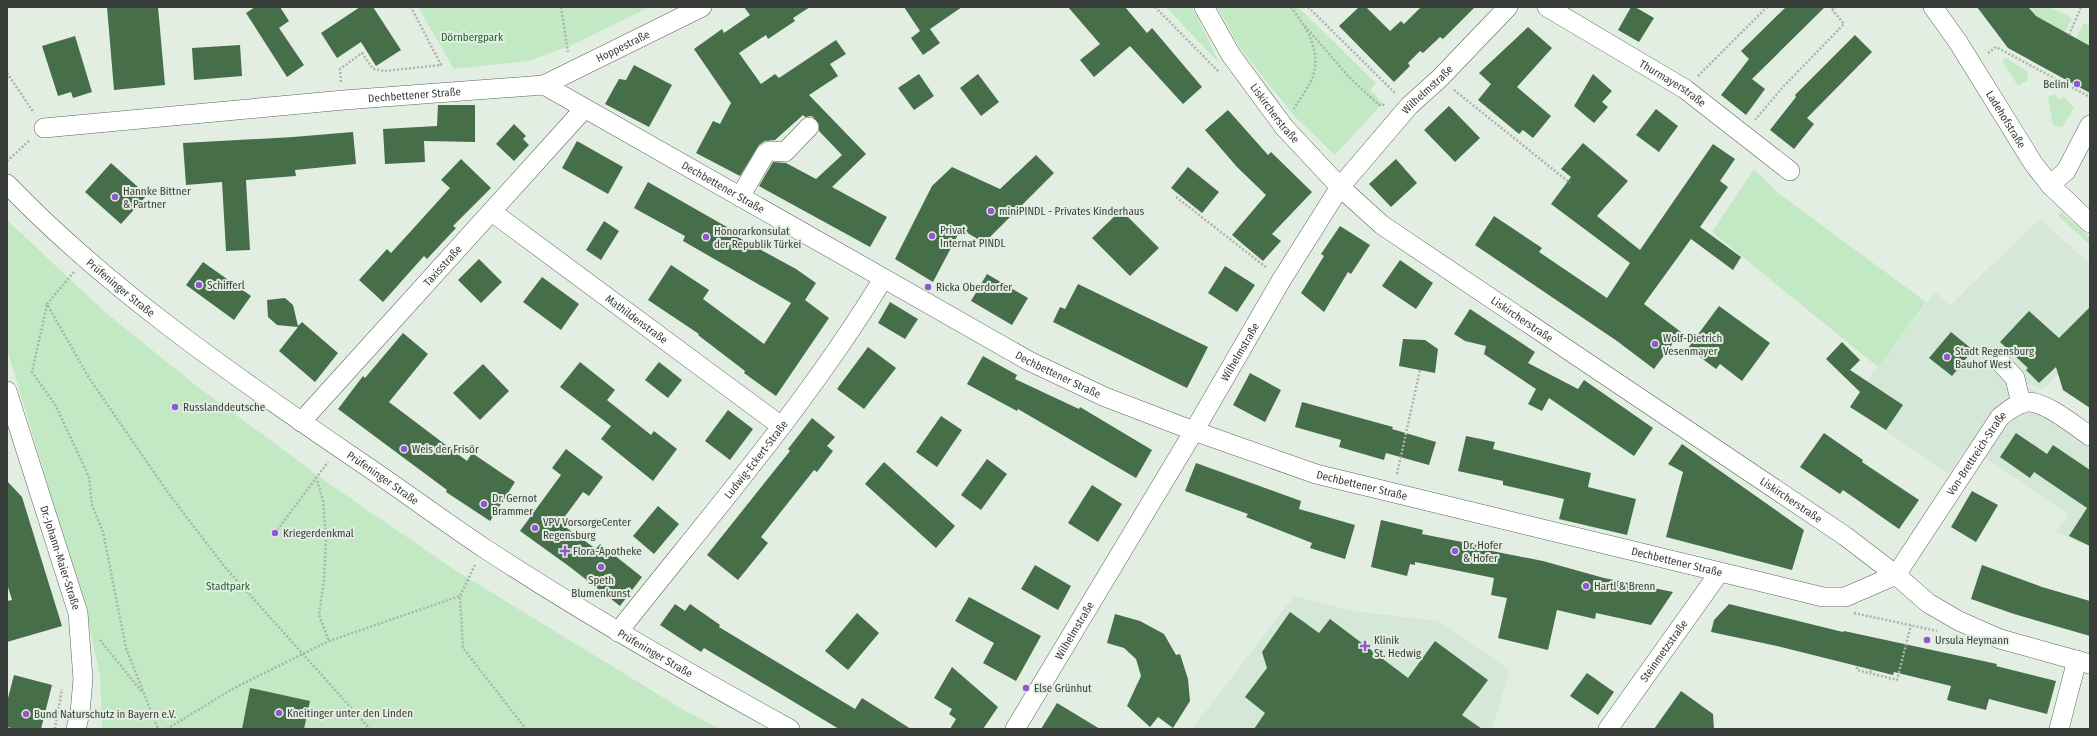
<svg xmlns="http://www.w3.org/2000/svg" width="2097" height="736" font-family="'Fira Sans Condensed',sans-serif">
<rect width="100%" height="100%" fill="#e3eee3"/>
<g fill="#d5e7d6">
<polygon points="2040,219 2090,264 2090,343 2042,390 2018,380 2090,426 2090,547 2056,532 2068,514 1968,446 1949,474 1850,407 1867,381 1935,292 1950,305"/>
<polygon points="1294,596 1352,611 1439,621 1510,670 1492,729 1192,729"/>
</g>
<g fill="#c2e8c4">
<polygon points="418,7 650,7 568,47 528,61 454,69"/>
<polygon points="1166,7 1192,7 1220,64"/>
<polygon points="1217,7 1298,7 1376,83 1370,90 1383,103 1335,155 1295,117 1240,48"/>
<polygon points="2028,7 2050,7 2072,18 2065,32 2036,16"/>
<polygon points="2084,23 2090,26 2090,46 2076,38"/>
<polygon points="2006,58 2028,72 2027,81 2018,86 2002,61"/>
<polygon points="2054,94 2060,100 2064,97 2074,108 2062,127 2053,125 2048,97"/>
<polygon points="1754,169 1778,193 1926,302 1878,367 1712,232"/>
<polygon points="2061,212 2090,237 2090,245 2058,216"/>
<polygon points="7,220 105,312 198,387 328,483 455,570 682,709 720,729 102,729 100,676 87,615 7,349"/>
</g>
<g fill="#456e49">
<polygon points="107,7 158,7 165,85 114,90"/>
<polygon points="255,7 280,7 289,21 279,28 304,65 287,77 246,13"/>
<polygon points="360,7 373,7 401,50 376,66 361,42 337,58 321,33"/>
<polygon points="744,7 810,7 793,18 795,21 768,39 766,35 739,53 761,84 775,74 779,78 836,40 846,54 830,64 838,76 809,95 866,154 832,187 887,217 870,247 759,186 773,162 786,163 816,179 842,155 819,131 819,124 812,116 805,117 803,115 775,140 765,141 759,145 740,176 696,153 713,121 720,124 731,103 694,49 722,29 724,33 750,15"/>
<polygon points="904,7 962,7 930,29 940,43 923,55 911,38 920,31"/>
<polygon points="1068,7 1125,7 1147,33 1152,28 1202,87 1183,104 1130,46 1094,77 1080,60 1100,44"/>
<polygon points="1359,7 1366,7 1390,31 1401,21 1404,24 1421,7 1475,7 1443,39 1440,37 1423,53 1420,51 1408,63 1410,66 1394,82 1339,26"/>
<polygon points="1631,7 1635,7 1654,18 1639,42 1618,30"/>
<polygon points="1786,7 1825,7 1752,79 1765,89 1746,115 1721,95 1749,59 1741,51"/>
<polygon points="1977,7 2028,7 2036,16 2090,46 2090,93 2008,48"/>
<polygon points="1528,27 1552,48 1517,87 1551,116 1533,138 1523,130 1519,134 1478,100 1491,84 1479,73"/>
<polygon points="1855,35 1872,52 1807,118 1814,124 1794,149 1770,130 1796,97 1795,95"/>
<polygon points="75,36 92,92 73,98 71,92 58,96 42,46"/>
<polygon points="240,45 242,76 194,80 192,48"/>
<polygon points="634,65 672,85 649,127 605,104 619,79 626,80"/>
<polygon points="919,74 934,96 914,110 898,88"/>
<polygon points="978,74 999,102 981,116 960,88"/>
<polygon points="1593,74 1612,91 1602,102 1608,107 1594,123 1574,106"/>
<polygon points="438,105 475,105 475,142 424,141 425,162 385,164 383,129 437,126"/>
<polygon points="1449,106 1480,138 1455,162 1424,130"/>
<polygon points="1656,109 1678,126 1659,152 1636,135"/>
<polygon points="1228,110 1268,155 1271,152 1312,192 1272,234 1281,241 1263,261 1232,235 1266,195 1237,167 1205,130"/>
<polygon points="514,124 526,136 523,139 529,145 514,161 496,144"/>
<polygon points="353,132 356,164 295,170 296,176 246,180 250,250 226,251 222,182 186,185 183,143 293,137"/>
<polygon points="577,141 623,167 608,194 562,168"/>
<polygon points="1583,143 1628,181 1597,216 1640,250 1713,144 1735,159 1720,181 1728,187 1700,227 1741,257 1733,270 1691,239 1644,304 1681,332 1654,369 1617,341 1475,245 1494,216 1542,248 1539,252 1607,298 1630,263 1551,204 1571,177 1561,169"/>
<polygon points="1036,155 1054,173 984,243 961,229 933,282 895,259 932,186 952,167 1000,189"/>
<polygon points="461,159 491,188 453,226 456,228 427,259 424,256 383,302 359,280 387,249 391,253 450,188 441,180"/>
<polygon points="1396,159 1417,183 1391,207 1369,184"/>
<polygon points="111,163 147,195 121,224 85,192"/>
<polygon points="1188,167 1219,192 1202,213 1171,188"/>
<polygon points="648,182 734,231 732,234 796,269 816,283 805,300 829,318 776,396 744,373 745,371 698,335 699,334 648,300 671,265 709,290 703,299 764,344 791,303 683,241 685,236 634,208"/>
<polygon points="1121,210 1159,248 1130,276 1092,238"/>
<polygon points="604,221 619,231 601,260 586,250"/>
<polygon points="1340,226 1370,245 1351,274 1348,272 1324,312 1301,293 1324,256 1321,254"/>
<polygon points="479,259 502,282 481,303 458,280"/>
<polygon points="1400,260 1433,283 1416,309 1382,286"/>
<polygon points="203,262 251,296 234,320 186,285"/>
<polygon points="1225,266 1255,285 1237,312 1208,293"/>
<polygon points="987,274 1028,298 1012,325 971,301"/>
<polygon points="542,277 579,304 561,330 523,302"/>
<polygon points="1078,284 1208,347 1187,388 1053,322 1060,307 1065,309"/>
<polygon points="285,298 293,305 298,326 302,322 338,353 315,382 279,351 298,327 277,325 268,317 267,300"/>
<polygon points="890,302 918,319 905,339 878,323"/>
<polygon points="1719,306 1770,343 1742,381 1720,364 1716,369 1688,348"/>
<polygon points="2090,307 2090,408 2063,390 2056,367 2039,383 2026,370 2028,368 2000,342 2029,311 2059,338"/>
<polygon points="1470,309 1535,352 1528,363 1578,389 1584,380 1653,428 1634,456 1549,398 1542,411 1528,404 1536,389 1484,354 1486,346 1465,341 1454,334"/>
<polygon points="1951,332 1973,350 1952,376 1929,358"/>
<polygon points="403,333 428,354 389,402 467,461 472,453 515,482 490,521 446,492 447,490 338,409 363,376 365,378"/>
<polygon points="1403,339 1425,340 1438,349 1435,373 1399,366"/>
<polygon points="1842,342 1860,360 1850,370 1903,405 1886,430 1850,407 1860,392 1826,359"/>
<polygon points="868,347 896,368 864,409 837,389"/>
<polygon points="983,356 1017,375 1015,379 1079,409 1080,407 1152,450 1136,478 1018,409 1017,411 967,384"/>
<polygon points="580,362 615,390 607,400 651,435 654,431 677,449 653,481 601,439 611,426 560,387"/>
<polygon points="659,362 682,380 668,398 645,380"/>
<polygon points="483,364 509,391 480,420 453,393"/>
<polygon points="1250,373 1281,390 1265,422 1233,405"/>
<polygon points="1302,402 1393,427 1392,429 1436,442 1429,465 1386,453 1384,460 1339,447 1341,440 1295,427"/>
<polygon points="728,410 753,429 730,460 705,441"/>
<polygon points="941,416 962,430 937,467 916,452"/>
<polygon points="812,418 835,437 827,446 833,451 817,472 814,470 761,537 768,543 738,580 707,555 790,451 788,449"/>
<polygon points="1824,433 1863,460 1862,462 1919,500 1899,529 1843,490 1840,494 1800,467"/>
<polygon points="2016,433 2047,454 2053,445 2090,470 2090,546 2069,536 2087,508 2034,472 2030,478 2000,457"/>
<polygon points="1466,436 1495,442 1493,449 1591,473 1588,487 1636,499 1627,535 1559,519 1564,499 1503,485 1503,481 1458,471"/>
<polygon points="1682,444 1804,530 1792,570 1666,537 1683,472 1668,464"/>
<polygon points="566,449 603,477 589,496 583,492 560,523 596,549 600,544 642,577 620,606 570,567 520,531 561,475 552,468"/>
<polygon points="987,459 1007,474 981,510 961,495"/>
<polygon points="884,462 955,526 936,548 865,484"/>
<polygon points="1196,463 1301,501 1299,509 1355,525 1345,559 1310,548 1312,543 1246,517 1248,514 1185,491"/>
<polygon points="7,481 22,497 62,626 7,642 7,601 12,600 7,584"/>
<polygon points="1092,485 1122,504 1098,542 1068,523"/>
<polygon points="1972,491 1998,505 1976,542 1951,527"/>
<polygon points="658,506 679,524 654,554 633,536"/>
<polygon points="1381,520 1423,530 1422,534 1477,545 1477,548 1543,561 1604,578 1673,592 1651,625 1596,613 1595,619 1557,610 1548,650 1498,638 1507,598 1491,595 1494,578 1415,562 1415,565 1410,564 1407,576 1371,567"/>
<polygon points="1035,565 1071,586 1058,610 1021,589"/>
<polygon points="1982,565 2042,587 2090,601 2090,636 2014,614 1971,599"/>
<polygon points="969,597 1041,636 1016,681 983,663 994,643 955,621"/>
<polygon points="675,604 685,611 690,604 720,625 719,627 855,709 862,698 911,729 839,729 704,648 701,652 660,625"/>
<polygon points="1729,604 1843,632 1844,631 1997,664 1996,666 2056,681 2047,714 1989,699 1986,710 1947,700 1951,686 1894,672 1893,675 1777,646 1711,632 1714,620"/>
<polygon points="1290,612 1319,633 1330,619 1408,678 1435,641 1488,680 1462,715 1482,729 1254,729 1265,713 1245,697 1267,668 1262,652"/>
<polygon points="857,613 879,633 848,670 825,651"/>
<polygon points="1115,614 1140,621 1164,634 1176,655 1180,654 1188,679 1190,701 1173,728 1158,717 1150,727 1127,706 1141,676 1136,659 1124,648 1107,643"/>
<polygon points="952,667 998,707 983,729 950,729 956,719 949,714 952,709 934,698"/>
<polygon points="1587,673 1614,692 1598,715 1570,696"/>
<polygon points="14,675 52,685 41,729 15,729 7,727 7,702"/>
<polygon points="250,688 310,701 304,729 242,729"/>
<polygon points="1681,691 1713,714 1714,729 1654,729"/>
<polygon points="1057,703 1100,729 1041,729"/>
</g>
<g fill="none" stroke-linecap="round" stroke-linejoin="round">
<defs>
<g id="minor">
<path id="s1" d="M1204,7L1231,55L1284,127L1340,187L1382,225L1845,536L1896,575L1928,603L1959,621L2000,639L2090,664"/>
<path id="s2" d="M1547,7L1685,89L1790,171"/>
<path id="s3" d="M1933,7L1958,42L2033,163L2050,185L2090,223"/>
<path id="s4" d="M544,85L702,7"/>
<path id="s5" d="M44,128L344,100L544,85L1029,361L1105,397L1194,431L1316,474L1823,597H1845L1896,575"/>
<path id="s6" d="M7,184C108,289 230,373 350,455C395,485 439,518 484,548C583,613 686,672 790,729"/>
<polyline points="2050,185 2066,171 2090,125"/>
<polyline points="740,197 765,154 770,151 785,152 809,127"/>
<path id="s7" d="M492,212L781,426"/>
<polyline points="2001,363 2015,378 2021,404"/>
<path id="s8" d="M7,391L78,613L83,679L80,713L76,729"/>
<path id="s9" d="M301,422L584,109"/>
<path id="s10" d="M1896,575L2000,417C2008,411 2017,403 2027,402C2045,401 2075,426 2090,436"/>
<path id="s11" d="M618,632C709,517 807,404 883,279"/>
<path id="s12" d="M1015,729L1194,431L1282,279L1340,187L1409,106L1440,78L1508,7"/>
<path id="s13" d="M1608,729L1719,573"/>
<polyline points="2059,729 2077,660"/>
</g>
</defs>
<use href="#minor" stroke="#5a655b" stroke-width="20"/>
<g stroke="#abb4ab" stroke-width="2.5" stroke-dasharray="2 2" stroke-linecap="butt">
<polyline points="561,7 568,52"/>
<polyline points="1155,7 1219,72"/>
<path d="M1291,7C1305,26 1320,47 1314,73C1311,85 1300,98 1294,109"/>
<polyline points="1308,7 1395,93"/>
<polyline points="1832,10 1836,7"/>
<polyline points="1305,26 1348,76 1379,105 1382,104 1385,106"/>
<polyline points="2069,35 2081,7"/>
<polyline points="1988,53 1996,47 2090,97"/>
<polyline points="7,73 34,113"/>
<polyline points="1698,76 1767,7"/>
<polyline points="341,82 340,69 362,53 373,69 385,71 441,65 411,7"/>
<polyline points="1454,90 1570,183"/>
<polyline points="1755,120 1783,87 1844,24 1830,7"/>
<polyline points="7,161 30,140"/>
<polyline points="1176,197 1267,268"/>
<polyline points="74,272 47,304 89,378 169,494 224,566 370,729"/>
<polyline points="47,305 32,372 56,406 89,477 92,505 103,532 126,648 158,729"/>
<polyline points="1397,474 1420,370"/>
<polyline points="316,477 323,500 326,539 324,579 319,615 329,641"/>
<polyline points="275,533 328,462"/>
<polyline points="475,565 460,596 463,648 526,729"/>
<polyline points="1854,613 1937,631"/>
<polyline points="100,640 142,692"/>
<polyline points="1857,667 1857,670 1869,673"/>
<polyline points="1871,670 1869,673 1897,680 1911,625"/>
<polyline points="55,729 62,689"/>
<polyline points="167,729 234,688 329,641 460,596"/>
</g>
<use href="#minor" stroke="#fff" stroke-width="19"/>
</g>
<g fill="#9157ce" stroke="#e3eee3" stroke-width="1.5">
<circle cx="2077" cy="84" r="4"/>
<circle cx="115" cy="197" r="4"/>
<circle cx="991" cy="211" r="4"/>
<circle cx="932" cy="236" r="4"/>
<circle cx="706" cy="237" r="4"/>
<circle cx="199" cy="285" r="4"/>
<circle cx="928" cy="287" r="4"/>
<circle cx="1655" cy="344" r="4"/>
<circle cx="1947" cy="357" r="4"/>
<circle cx="175" cy="407" r="4"/>
<circle cx="404" cy="449" r="4"/>
<circle cx="484" cy="504" r="4"/>
<circle cx="535" cy="528" r="4"/>
<circle cx="275" cy="533" r="4"/>
<path d="M563 545h4v4h4v4h-4v4h-4v-4h-4v-4h4z"/>
<circle cx="1455" cy="551" r="4"/>
<circle cx="601" cy="567" r="4"/>
<circle cx="1586" cy="586" r="4"/>
<circle cx="1927" cy="640" r="4"/>
<path d="M1363 640h4v4h4v4h-4v4h-4v-4h-4v-4h4z"/>
<circle cx="1026" cy="688" r="4"/>
<circle cx="279" cy="713" r="4"/>
<circle cx="26" cy="714" r="4"/>
</g>
<g text-anchor="middle" dominant-baseline="central" stroke-width="4" stroke-linejoin="round" paint-order="stroke">
<g font-size="11" fill="#23622d" stroke="#e3eee3">
<text x="472" y="37">Dörnbergpark</text>
<text x="228" y="586">Stadtpark</text>
</g>
<g font-size="11" fill="#3a3e3a" stroke="#e3eee3">
<text stroke="none"><textPath href="#s4" startOffset="88">Hoppestraße</textPath></text>
<text stroke="none"><textPath href="#s2" startOffset="147">Thurmayerstraße</textPath></text>
<text stroke="none"><textPath href="#s12" startOffset="763">Wilhelmstraße</textPath></text>
<text stroke="none"><textPath href="#s5" startOffset="372">Dechbettener Straße</textPath></text>
<text stroke="none"><textPath href="#s1" startOffset="128">Liskircherstraße</textPath></text>
<text stroke="none"><textPath href="#s3" startOffset="134">Ladehofstraße</textPath></text>
<text stroke="none"><textPath href="#s5" startOffset="708">Dechbettener Straße</textPath></text>
<text stroke="none"><textPath href="#s9" startOffset="211">Taxisstraße</textPath></text>
<text stroke="none"><textPath href="#s6" startOffset="154">Prüfeninger Straße</textPath></text>
<text stroke="none"><textPath href="#s7" startOffset="180">Mathildenstraße</textPath></text>
<text stroke="none"><textPath href="#s1" startOffset="452">Liskircherstraße</textPath></text>
<text stroke="none"><textPath href="#s12" startOffset="439">Wilhelmstraße</textPath></text>
<text stroke="none"><textPath href="#s5" startOffset="1092">Dechbettener Straße</textPath></text>
<text stroke="none"><textPath href="#s10" startOffset="146">Von-Brettreich-Straße</textPath></text>
<text stroke="none"><textPath href="#s11" startOffset="221">Ludwig-Eckert-Straße</textPath></text>
<text stroke="none"><textPath href="#s6" startOffset="478">Prüfeninger Straße</textPath></text>
<text stroke="none"><textPath href="#s5" startOffset="1416">Dechbettener Straße</textPath></text>
<text stroke="none"><textPath href="#s1" startOffset="776">Liskircherstraße</textPath></text>
<text stroke="none"><textPath href="#s8" startOffset="175">Dr.-Johann-Maier-Straße</textPath></text>
<text stroke="none"><textPath href="#s5" startOffset="1740">Dechbettener Straße</textPath></text>
<text stroke="none"><textPath href="#s12" startOffset="115">Wilhelmstraße</textPath></text>
<text stroke="none"><textPath href="#s13" startOffset="96">Steinmetzstraße</textPath></text>
<text stroke="none"><textPath href="#s6" startOffset="802">Prüfeninger Straße</textPath></text>
</g>
<g font-size="11" fill="#3a3e3a" stroke="#e3eee3" text-anchor="start">
<text x="2069" y="84" text-anchor="end">Belini</text>
<text x="123" y="191">Hannke Bittner<tspan x="123" dy="13">&amp; Partner</tspan></text>
<text x="999" y="211">miniPINDL - Privates Kinderhaus</text>
<text x="940" y="230">Privat<tspan x="940" dy="13">Internat PINDL</tspan></text>
<text x="714" y="231">Honorarkonsulat<tspan x="714" dy="13">der Republik Türkei</tspan></text>
<text x="207" y="285">Schifferl</text>
<text x="936" y="287">Ricka Oberdorfer</text>
<text x="1663" y="338">Wolf-Dietrich<tspan x="1663" dy="13">Vesenmayer</tspan></text>
<text x="1955" y="351">Stadt Regensburg<tspan x="1955" dy="13">Bauhof West</tspan></text>
<text x="183" y="407">Russlanddeutsche</text>
<text x="412" y="449">Weis der Frisör</text>
<text x="492" y="498">Dr. Gernot<tspan x="492" dy="13">Brammer</tspan></text>
<text x="543" y="522">VPV VorsorgeCenter<tspan x="543" dy="13">Regensburg</tspan></text>
<text x="283" y="533">Kriegerdenkmal</text>
<text x="1463" y="545">Dr. Hofer<tspan x="1463" dy="13">&amp; Hofer</tspan></text>
<text x="573" y="551">Flora-Apotheke</text>
<text x="601" y="580" text-anchor="middle">Speth<tspan x="601" dy="13">Blumenkunst</tspan></text>
<text x="1594" y="586">Hartl &amp; Brenn</text>
<text x="1374" y="640">Klinik<tspan x="1374" dy="13">St. Hedwig</tspan></text>
<text x="1935" y="640">Ursula Heymann</text>
<text x="1034" y="688">Else Grünhut</text>
<text x="287" y="713">Kneitinger unter den Linden</text>
<text x="34" y="714">Bund Naturschutz in Bayern e.V.</text>
</g>
</g>
<rect width="2097" height="736" fill="none" stroke="#3a3e3a" stroke-width="16"/>
</svg>
